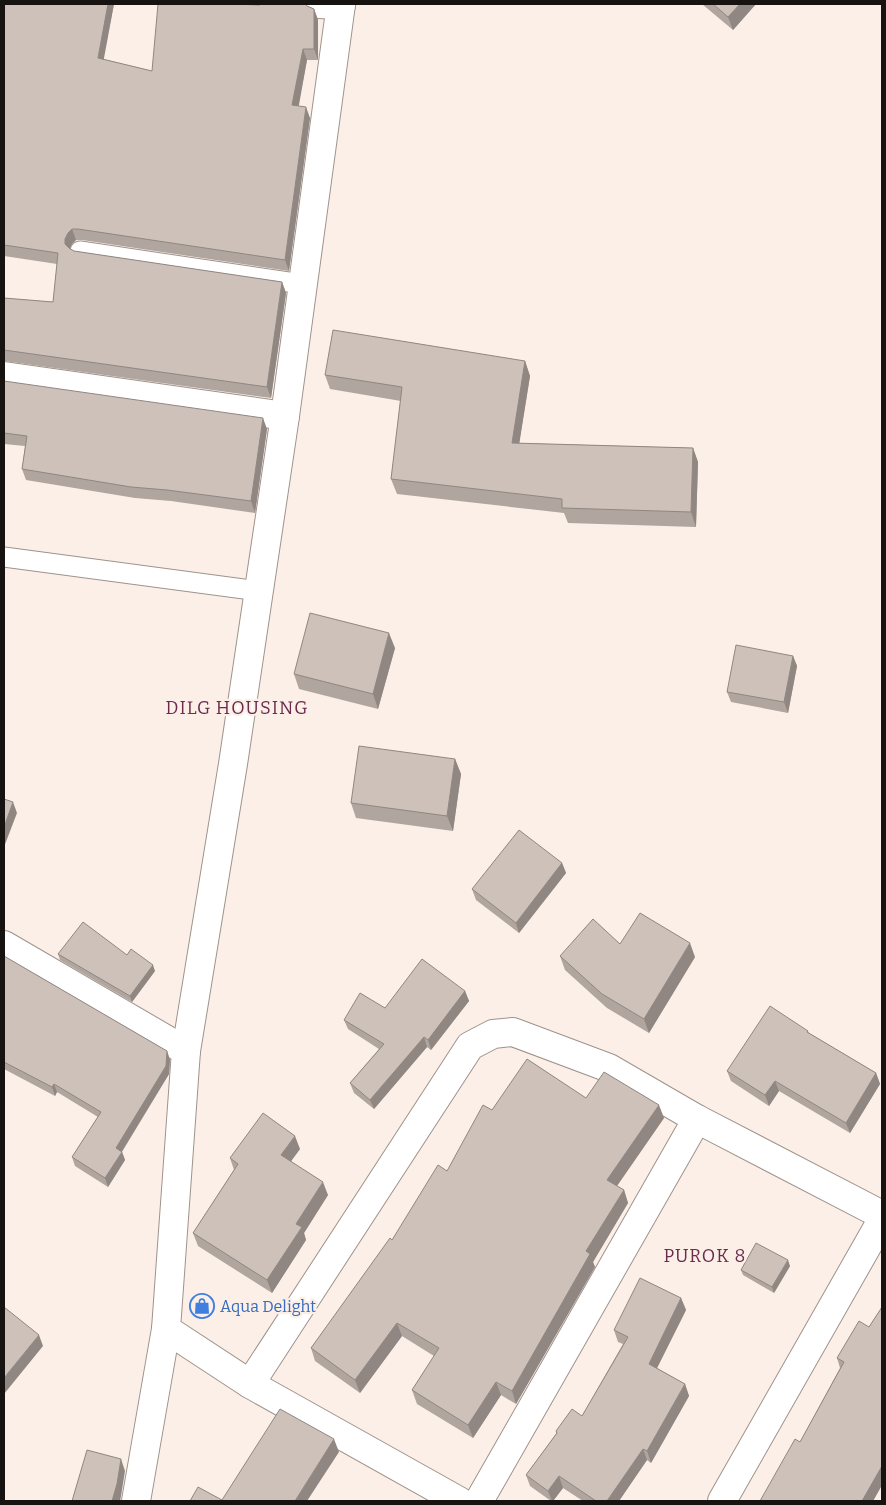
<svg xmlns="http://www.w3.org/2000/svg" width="886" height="1505" font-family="Bitter,serif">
<rect width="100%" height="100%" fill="#fcefe7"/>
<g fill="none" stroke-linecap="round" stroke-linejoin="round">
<defs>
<g id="lane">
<polyline points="80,251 302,284"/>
<polyline points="4,557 259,591"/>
</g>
<g id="street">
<polyline points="319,4 341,5"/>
<polyline points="4,376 285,416"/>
<polyline points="4,945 186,1051"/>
<polyline points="250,1384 470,1046 493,1034 513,1032 609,1068 697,1119 882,1215"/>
<polyline points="136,1501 166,1329"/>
<polyline points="479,1501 697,1119"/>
<polyline points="722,1501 882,1220"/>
</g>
<polyline id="secondary" points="341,4 285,416 233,764 186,1051 166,1329 250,1384 459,1501"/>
</defs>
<use href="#lane" stroke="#9e938c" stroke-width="21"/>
<use href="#street" stroke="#9e938c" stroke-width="30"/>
<use href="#secondary" stroke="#9e938c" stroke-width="30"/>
<use href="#lane" stroke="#fff" stroke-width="19"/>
<use href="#street" stroke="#fff" stroke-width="28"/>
<use href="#secondary" stroke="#fff" stroke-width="28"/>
</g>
<g fill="#b0a69f">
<polygon points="4,4 114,4 103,59 152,71 260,5 307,6 314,9 318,20 318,60 307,60 298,106 310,118 289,271 82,240 76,240 72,244 69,249 74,251 282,282 286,293 271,398 4,361 4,298 53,302 57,264 4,256"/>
<polygon points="702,4 756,4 733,30"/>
<polygon points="525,361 530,376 519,443 693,448 698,462 696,527 568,523 564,513 397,494 391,479 401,401 330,389 325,375"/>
<polygon points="4,381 267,429 255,513 171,501 135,498 26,480 22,469 25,446 4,444"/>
<polygon points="395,648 378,709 299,689 294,674"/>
<polygon points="793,656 797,666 788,713 731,702 727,692"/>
<polygon points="455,759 461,774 453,831 356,818 351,803"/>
<polygon points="562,863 566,873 519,933 476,900 472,889"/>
<polygon points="58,954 127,955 155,971 132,1002 60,960"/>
<polygon points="4,956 167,1051 170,1060 169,1074 122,1152 125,1160 108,1187 75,1166 72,1157 98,1117 57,1092 55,1096 4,1069"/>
<polygon points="560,956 695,957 649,1033 607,1008 565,970"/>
<polygon points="465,991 469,1001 431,1050 427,1047 374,1109 354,1093 350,1083 379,1049 348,1029 344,1020 385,1008"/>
<polygon points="808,1031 809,1033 876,1073 880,1084 850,1133 779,1091 769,1106 731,1081 727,1071"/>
<polygon points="586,1098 664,1118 617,1186 624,1190 628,1203 593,1262 595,1267 516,1404 501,1395 473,1438 417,1404 412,1390 434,1356 402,1336 360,1393 315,1361 311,1348 392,1240 447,1171 492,1110"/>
<polygon points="300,1149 291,1161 328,1195 304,1233 306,1240 272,1293 198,1246 193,1233 234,1170 230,1158"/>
<polygon points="790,1266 774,1293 743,1275 741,1270"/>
<polygon points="681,1298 686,1310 657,1368 685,1384 689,1396 651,1463 647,1460 619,1501 583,1501 563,1488 553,1501 551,1501 530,1486 526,1475 556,1434 556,1431 582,1416 623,1344 618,1342 614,1330"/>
<polygon points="882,1307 882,1485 873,1501 760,1501 800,1442 840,1368 837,1358 869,1327"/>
</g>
<g fill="#908782">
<polygon points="108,4 114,4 102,69 98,58"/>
<polygon points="740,4 756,4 733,30 728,17"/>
<polygon points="314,9 318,20 318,60 314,49"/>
<polygon points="303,49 307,60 297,116 292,105"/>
<polygon points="306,107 310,118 289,271 285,260"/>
<polygon points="72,229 76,240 72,244 69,250 65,244 65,239 68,233"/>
<polygon points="282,282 286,293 271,398 267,387"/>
<polygon points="525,361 530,376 517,458 512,443"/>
<polygon points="263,418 267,429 255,513 251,501"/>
<polygon points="693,448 698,462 696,527 691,512"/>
<polygon points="389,633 395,648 378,709 373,694"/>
<polygon points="793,656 797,666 788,713 784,702"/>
<polygon points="455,759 461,774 453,831 447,816"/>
<polygon points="13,802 17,813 4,847 4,827"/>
<polygon points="562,863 566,873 519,933 516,923"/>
<polygon points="690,943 695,957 649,1033 644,1019"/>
<polygon points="153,965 155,971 132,1002 130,996"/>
<polygon points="465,991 469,1001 431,1050 428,1040"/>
<polygon points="424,1037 427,1047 374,1109 370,1100"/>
<polygon points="167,1051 170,1060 169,1074 119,1156 116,1148"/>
<polygon points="876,1073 880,1084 850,1133 846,1123"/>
<polygon points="775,1081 779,1091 769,1106 765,1095"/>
<polygon points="54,1084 57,1092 55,1096 52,1087"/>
<polygon points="659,1105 664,1118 612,1193 607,1180"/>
<polygon points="295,1136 300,1149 286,1168 281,1155"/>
<polygon points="122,1152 125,1160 108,1187 105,1178"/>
<polygon points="323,1182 328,1195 304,1233 306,1240 272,1293 267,1280 296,1224"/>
<polygon points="624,1190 628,1203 593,1262 595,1267 516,1404 512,1391 586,1251"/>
<polygon points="788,1260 790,1266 774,1293 772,1287"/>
<polygon points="681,1298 686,1310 653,1376 649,1364"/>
<polygon points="397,1323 402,1336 360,1393 355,1380"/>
<polygon points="39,1335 43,1346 4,1394 4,1378"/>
<polygon points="496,1382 501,1395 473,1438 468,1425"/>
<polygon points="685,1384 689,1396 651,1463 647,1451"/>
<polygon points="334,1439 339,1452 307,1501 295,1501"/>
<polygon points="643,1449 647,1460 619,1501 607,1501"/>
<polygon points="121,1459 125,1471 121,1496 120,1501 112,1501"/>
<polygon points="882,1466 882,1485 873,1501 862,1501"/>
<polygon points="559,1476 563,1488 553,1501 552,1501 548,1491"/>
</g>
<g fill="#cdc1b9" stroke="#908782">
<polygon points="4,4 108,4 98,58 152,71 158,4 232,4 260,5 261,4 305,4 307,6 314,9 314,49 303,49 292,105 306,107 285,260 78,229 72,229 68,233 65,239 65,244 69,248 74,251 282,282 267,387 4,350 4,298 53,302 58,253 4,245"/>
<polygon points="713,4 740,4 728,17"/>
<polygon points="333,330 525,361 512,443 693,448 691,512 562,508 562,499 391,479 402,387 325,375"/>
<polygon points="4,381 263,418 251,501 167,490 131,487 22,469 27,436 4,433"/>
<polygon points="310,613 389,633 373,694 294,674"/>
<polygon points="736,645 793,656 784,702 727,692"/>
<polygon points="359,746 455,759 447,816 351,803"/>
<polygon points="4,799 13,802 4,827"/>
<polygon points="519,830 562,863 516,923 472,889"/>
<polygon points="640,913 690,943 644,1019 602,994 560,956 593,919 620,944"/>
<polygon points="83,922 127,955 131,949 153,965 130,996 58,954"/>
<polygon points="4,956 167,1051 166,1066 116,1148 122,1152 105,1178 72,1157 101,1112 54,1084 52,1087 4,1062"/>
<polygon points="422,959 465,991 428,1040 424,1037 370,1100 350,1083 384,1044 344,1020 360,993 385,1008"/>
<polygon points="770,1006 808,1031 807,1032 876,1073 846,1123 775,1081 765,1095 727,1071"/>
<polygon points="527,1059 586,1098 604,1072 659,1105 607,1180 624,1190 586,1251 590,1254 512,1391 496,1382 468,1425 412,1390 439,1348 397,1323 355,1380 311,1348 390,1238 392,1240 438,1165 447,1171 483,1105 492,1110"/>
<polygon points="263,1113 295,1136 281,1155 323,1182 296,1224 302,1227 267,1280 193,1233 238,1164 230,1158"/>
<polygon points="756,1243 788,1260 772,1287 741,1270"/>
<polygon points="640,1278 681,1298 649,1364 685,1384 647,1451 643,1449 607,1501 596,1501 559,1476 548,1491 526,1475 557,1433 556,1431 572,1409 582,1416 628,1337 614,1330"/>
<polygon points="4,1307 39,1335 4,1378"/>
<polygon points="882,1307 882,1466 862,1501 760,1501 795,1439 800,1442 844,1362 837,1358 859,1321 869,1327"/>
<polygon points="280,1409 334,1439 295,1501 190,1501 198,1487 222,1500"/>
<polygon points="87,1450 121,1459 117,1484 112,1501 72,1501"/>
</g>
<defs>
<symbol id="shop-ring" viewBox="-11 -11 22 22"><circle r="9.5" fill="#fcefe7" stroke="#3f7fe0" stroke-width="1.5"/><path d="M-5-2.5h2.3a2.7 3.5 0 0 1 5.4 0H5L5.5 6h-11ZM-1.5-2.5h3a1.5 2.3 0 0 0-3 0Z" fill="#3f7fe0"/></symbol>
</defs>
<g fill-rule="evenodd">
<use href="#shop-ring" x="188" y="1292" width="28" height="28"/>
</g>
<g text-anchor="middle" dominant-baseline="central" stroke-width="4.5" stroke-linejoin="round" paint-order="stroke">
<g font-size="16" fill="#366cbe" stroke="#fcefe7" text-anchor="start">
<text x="220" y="1306">Aqua Delight</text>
</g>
<g font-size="18" letter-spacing="1" fill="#6a2b4e" stroke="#fcefe7">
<text x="237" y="708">DILG HOUSING</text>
<text x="705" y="1256">PUROK 8</text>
</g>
</g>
<rect width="886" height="1505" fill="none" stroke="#171310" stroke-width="10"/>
</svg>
